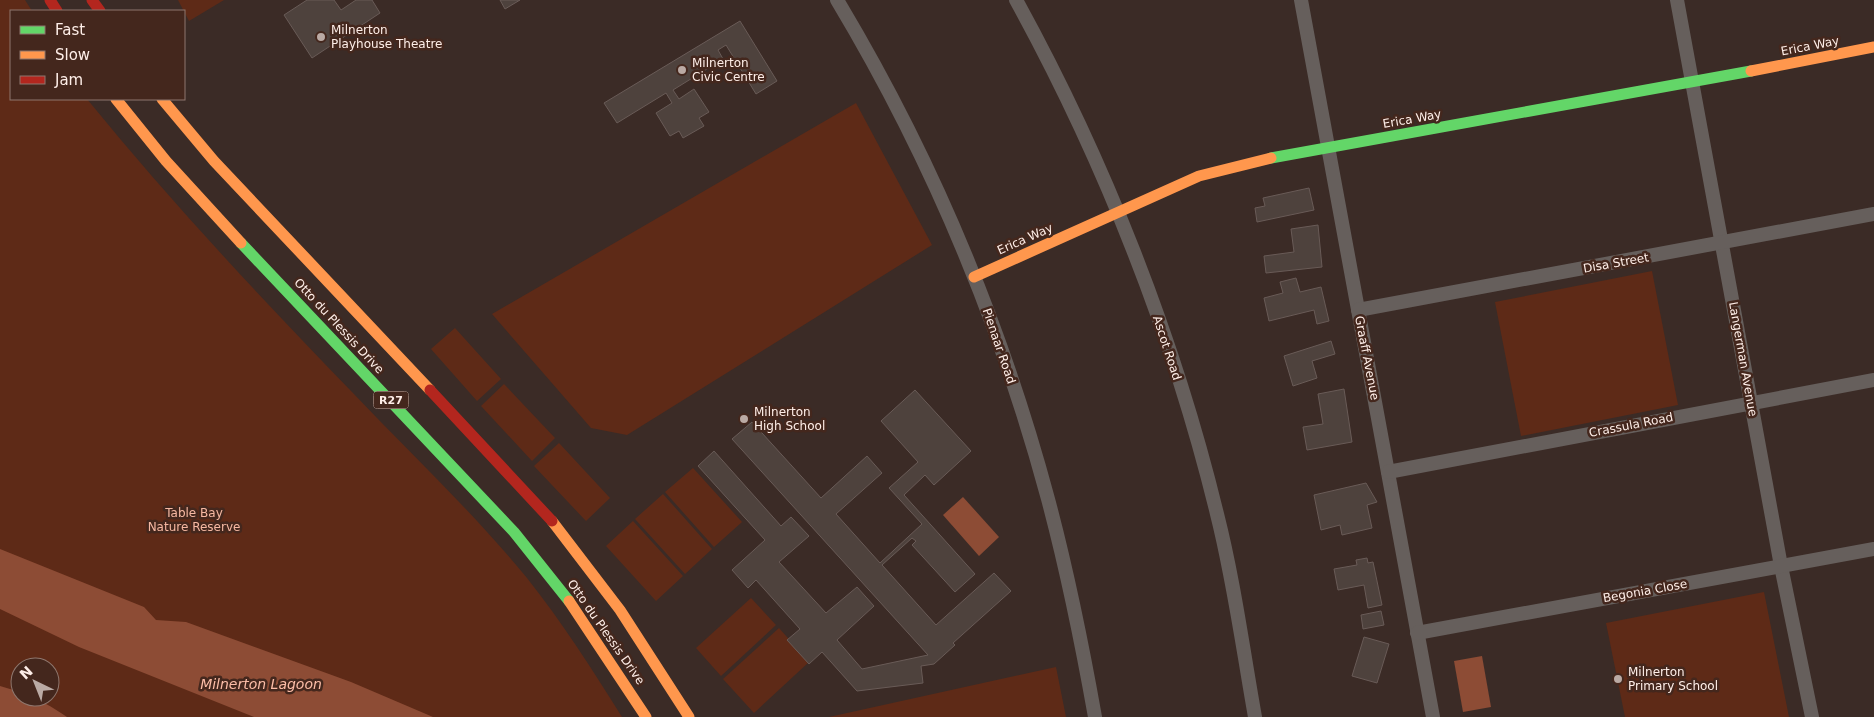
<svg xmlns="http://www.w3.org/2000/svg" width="1874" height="717" font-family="'DejaVu Sans',sans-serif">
<rect width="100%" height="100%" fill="#3b2b26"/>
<g fill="#5e2a17" fill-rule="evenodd">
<path d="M0,0H25L32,11H11V99H87C170,201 260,297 352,392C410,453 473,512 527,578C562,622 592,669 622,717H0ZM20,667H50V697H20Z"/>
<polygon points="178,0 224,0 189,21"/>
<polygon points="856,103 932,245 627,435 591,428 492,314"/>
<polygon points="1652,271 1678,405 1521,436 1495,302"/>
<polygon points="455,328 501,379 477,401 431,349"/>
<polygon points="504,384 555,438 532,461 481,406"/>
<polygon points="559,443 610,498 586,521 534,466"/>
<polygon points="693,468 742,522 714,547 665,492"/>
<polygon points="663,494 712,549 685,574 635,519"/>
<polygon points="633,521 683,576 656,601 606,546"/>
<polygon points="1764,592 1789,717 1625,717 1606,623"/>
<polygon points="751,598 776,625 721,676 696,648"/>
<polygon points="779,628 809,662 754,713 723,679"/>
<polygon points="1056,667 1066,717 829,717"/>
</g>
<g fill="#8d4c35">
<polygon points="963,497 999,537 979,556 943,515"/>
<polygon points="0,549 144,607 156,620 186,622 351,682 433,717 254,717 79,647 0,609"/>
<polygon points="1482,656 1491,707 1463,712 1454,661"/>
<path d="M0,686L20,692V697C38,697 52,707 67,717H0Z"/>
</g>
<g fill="#4e423d" stroke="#695b57">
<polygon points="307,0 334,0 341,10 356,0 372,0 380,13 312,58 284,15"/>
<polygon points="500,0 520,0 505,9"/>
<polygon points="740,21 777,81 756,94 726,45 718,50 723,59 673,90 679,99 694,89 709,112 699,118 704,126 683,138 679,131 670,136 656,113 672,103 666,93 617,123 604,103"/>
<polygon points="1309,188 1314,210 1257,222 1255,208 1265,206 1263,198"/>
<polygon points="1318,225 1322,267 1266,273 1264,256 1294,252 1291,229"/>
<polygon points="1296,278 1300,292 1321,287 1329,321 1317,324 1314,310 1269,321 1264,298 1283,293 1280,282"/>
<polygon points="1331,341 1335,354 1312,361 1317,378 1293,386 1284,356"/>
<polygon points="1344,389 1352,442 1307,450 1303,427 1323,424 1318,394"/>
<polygon points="915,390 971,451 934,485 925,475 904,495 975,574 955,592 912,545 916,541 912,538 882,565 936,625 994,573 1011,591 953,643 955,645 934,664 921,666 923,683 857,691 822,652 809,664 787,640 800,629 756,580 748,588 732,570 765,540 698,466 714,451 781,526 791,517 809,536 779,562 826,613 857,587 874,606 837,640 862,669 928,655 732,439 752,422 821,498 867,456 882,473 836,514 880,563 922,524 889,488 918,462 881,421"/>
<polygon points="1366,483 1377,502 1367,505 1372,528 1342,535 1340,525 1321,530 1314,495"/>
<polygon points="1367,558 1368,563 1373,562 1382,605 1368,608 1364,585 1338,590 1334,569 1357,565 1356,560"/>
<polygon points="1381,611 1384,625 1363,629 1361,615"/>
<polygon points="1364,637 1389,644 1377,683 1352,676"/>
</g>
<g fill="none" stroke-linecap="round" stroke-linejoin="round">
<g stroke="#665f5c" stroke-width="14">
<path d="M837,0C930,155 1001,324 1048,499C1067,570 1082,644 1095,717"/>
<path d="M1016,0C1104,160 1174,337 1217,514C1234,581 1243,650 1255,717"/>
<polyline points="1301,0 1433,717"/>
<polyline points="1677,0 1781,566 1812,717"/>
<polyline points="1358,310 1874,214"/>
<polyline points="1388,472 1874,380"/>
<polyline points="1417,633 1874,549"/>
</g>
<g stroke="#63d668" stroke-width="11">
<polyline points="1271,158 1751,71"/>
<polyline points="241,243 514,532 569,601"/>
</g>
<g stroke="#ff974d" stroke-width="11">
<polyline points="1751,71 1874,47"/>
<polyline points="116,99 166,161 241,243"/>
<polyline points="162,99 214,161 430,390"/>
<polyline points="974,277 1199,176 1271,158"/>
<polyline points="552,521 620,610 689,717"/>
<polyline points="569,601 646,717"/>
</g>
<g stroke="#b3261e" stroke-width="11">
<polyline points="50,0 57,11"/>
<polyline points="92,0 100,11"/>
<polyline points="430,390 552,521"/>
</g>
</g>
<g fill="#baaaa4" stroke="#44271d" stroke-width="2">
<circle cx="321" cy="37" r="5"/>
<circle cx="682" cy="70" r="5"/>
<circle cx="744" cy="419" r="5"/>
<circle cx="1618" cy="679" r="5"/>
</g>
<g text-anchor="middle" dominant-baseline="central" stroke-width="5" stroke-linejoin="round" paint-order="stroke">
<rect fill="#44271d" stroke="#c6b2ab" stroke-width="1" x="373.5" y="391.5" width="35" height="17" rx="4"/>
<g font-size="11" font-weight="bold" fill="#feeee8">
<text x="391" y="400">R27</text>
</g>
<g font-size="12" fill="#feeee8" stroke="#44271d" text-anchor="start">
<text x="331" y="30">Milnerton<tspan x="331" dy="14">Playhouse Theatre</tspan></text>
<text x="692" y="63">Milnerton<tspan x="692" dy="14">Civic Centre</tspan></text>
<text x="754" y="412">Milnerton<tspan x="754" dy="14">High School</tspan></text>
<text x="1628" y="672">Milnerton<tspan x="1628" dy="14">Primary School</tspan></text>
</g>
<g font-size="12" fill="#feeee8" stroke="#44271d">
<text transform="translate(1810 46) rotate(-11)">Erica Way</text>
<text transform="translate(1412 119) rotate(-10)">Erica Way</text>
<text transform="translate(1025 239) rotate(-24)">Erica Way</text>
<text transform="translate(1616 263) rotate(-10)">Disa Street</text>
<text transform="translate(339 326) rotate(47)">Otto du Plessis Drive</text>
<text transform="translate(999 346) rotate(71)">Pienaar Road</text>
<text transform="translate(1167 348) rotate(72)">Ascot Road</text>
<text transform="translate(1367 358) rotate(79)">Graaff Avenue</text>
<text transform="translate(1743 359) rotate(80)">Langerman Avenue</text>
<text transform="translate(1631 425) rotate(-11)">Crassula Road</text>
<text transform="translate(1645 591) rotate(-10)">Begonia Close</text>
<text transform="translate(606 632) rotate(55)">Otto du Plessis Drive</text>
</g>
<g font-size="12" fill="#f6b8a2" stroke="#44271d">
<text x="194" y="513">Table Bay<tspan x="194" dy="14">Nature Reserve</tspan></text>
</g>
<g font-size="14" font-style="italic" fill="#fcbda7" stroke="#44271d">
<text x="261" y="684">Milnerton Lagoon</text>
</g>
</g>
<rect x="10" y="10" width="175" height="90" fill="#44271d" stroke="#8e776e"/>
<rect x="20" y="26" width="25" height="8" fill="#63d668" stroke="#8e776e"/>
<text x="55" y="35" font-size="15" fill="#feeee8">Fast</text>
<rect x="20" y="51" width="25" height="8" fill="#ff974d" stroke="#8e776e"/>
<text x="55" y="60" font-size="15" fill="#feeee8">Slow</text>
<rect x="20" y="76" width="25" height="8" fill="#b3261e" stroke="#8e776e"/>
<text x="55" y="85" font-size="15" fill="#feeee8">Jam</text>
<g transform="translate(35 682) rotate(317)"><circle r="24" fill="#44271d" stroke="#8e776e"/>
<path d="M0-4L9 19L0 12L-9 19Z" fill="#baaaa4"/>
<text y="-8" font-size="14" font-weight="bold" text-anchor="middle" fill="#feeee8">N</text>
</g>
</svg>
